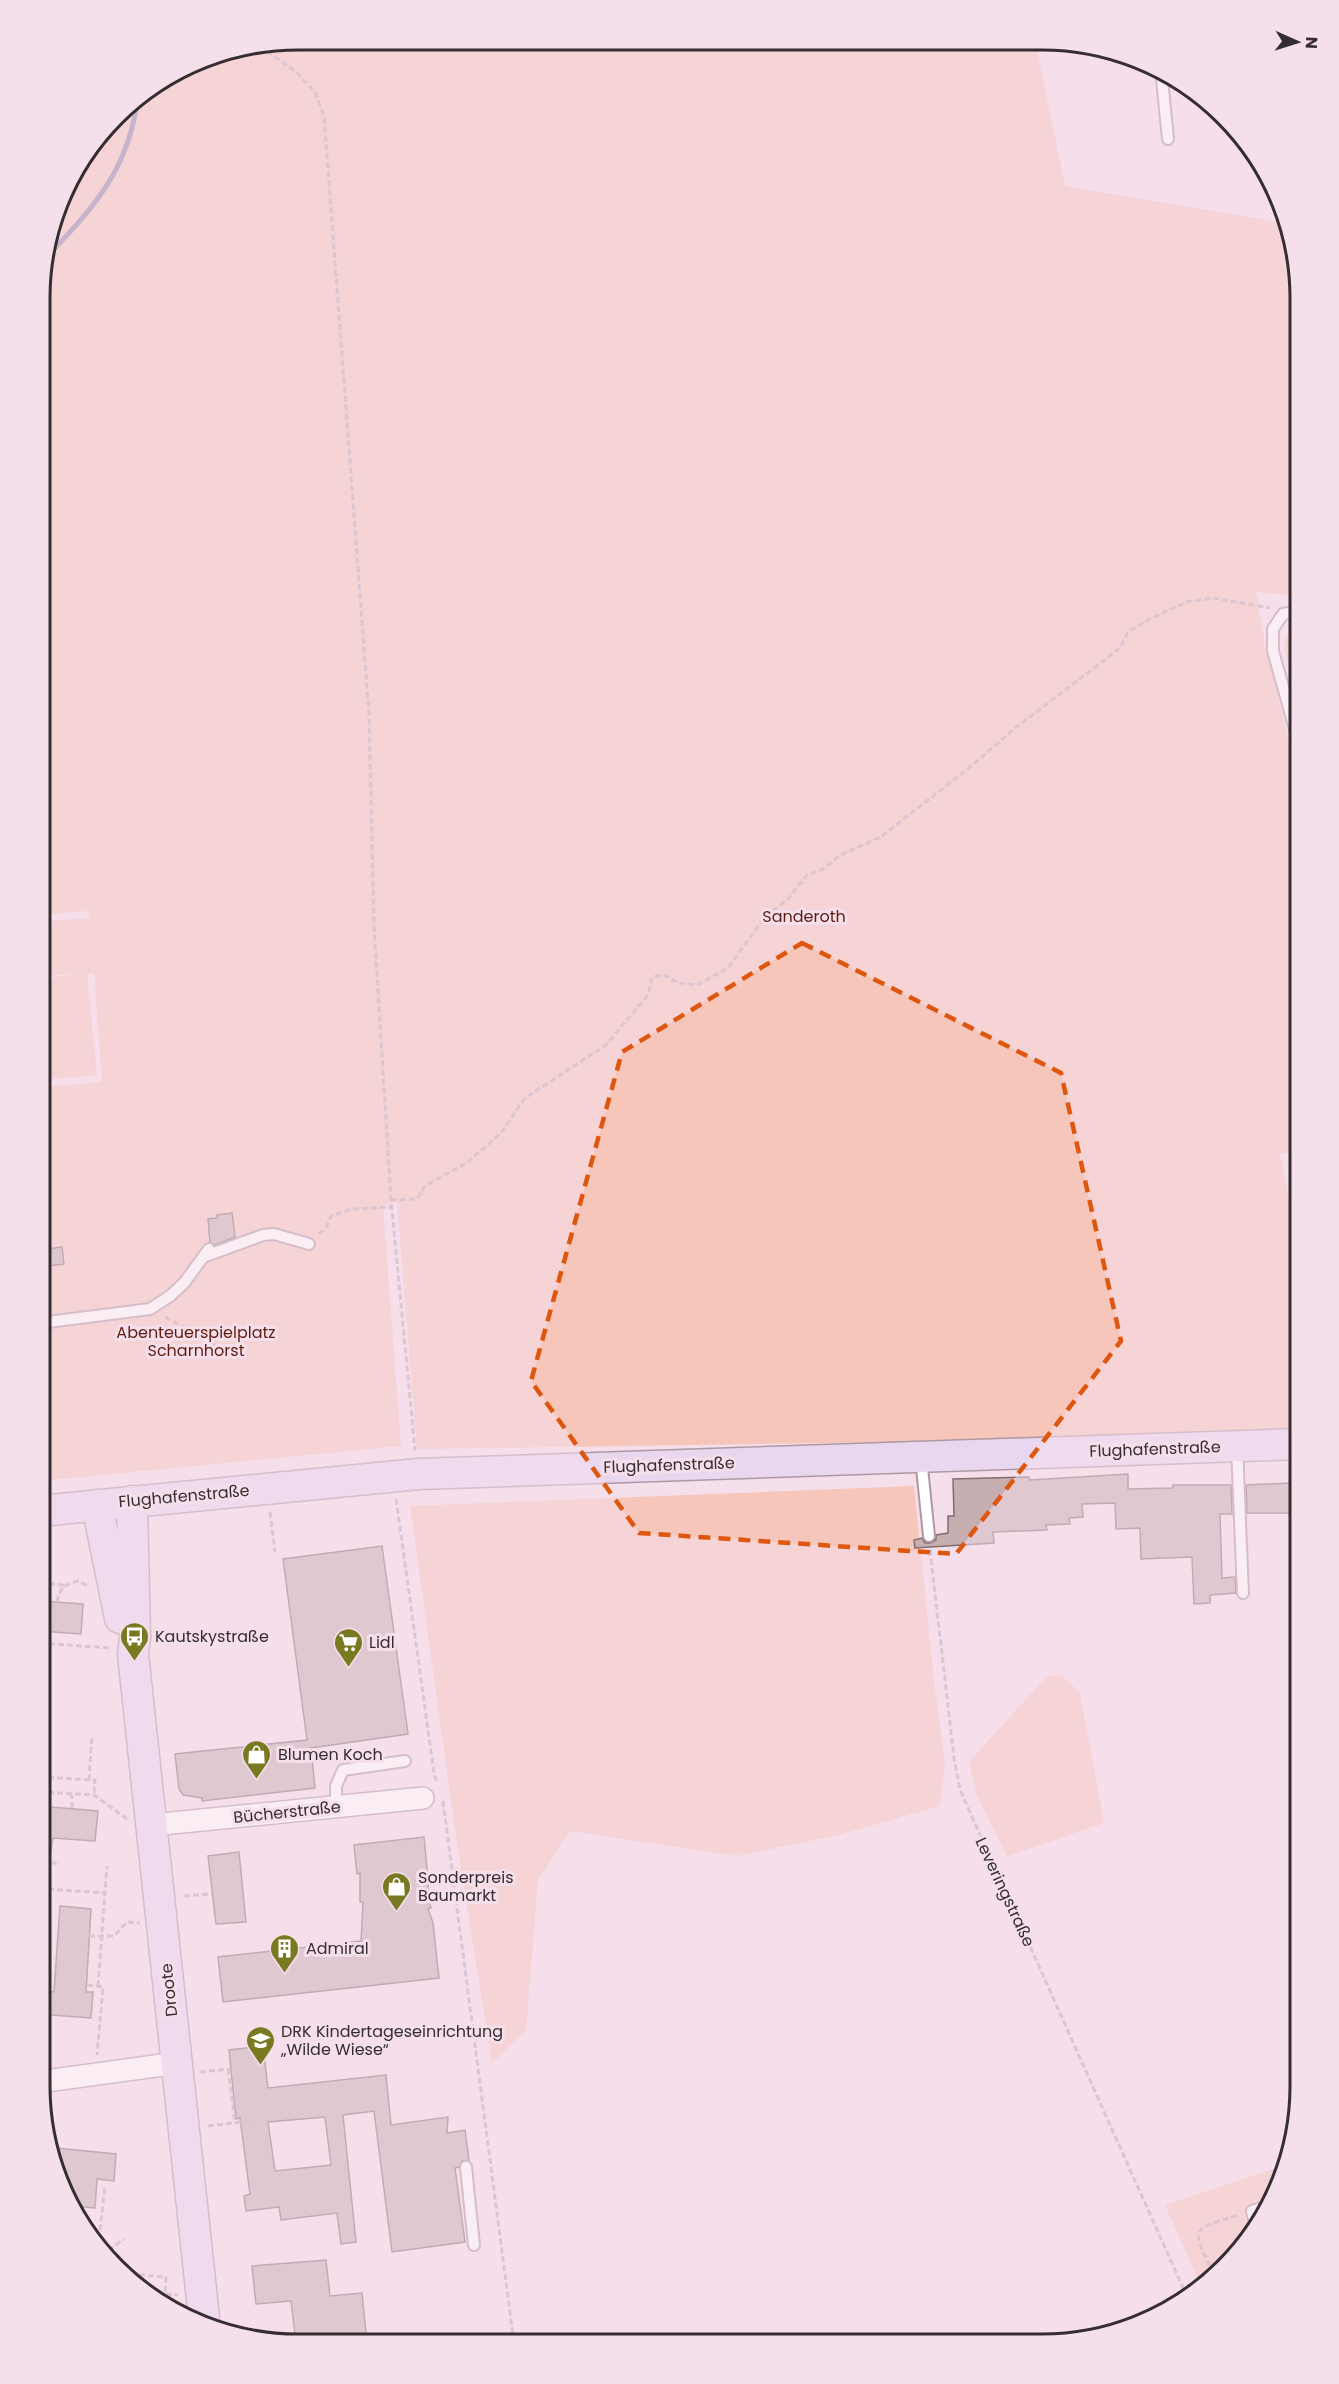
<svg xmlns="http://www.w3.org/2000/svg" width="1339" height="2384" font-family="Poppins,sans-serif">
<rect width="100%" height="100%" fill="#f5dfeb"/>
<g fill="#f7c6ba">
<polygon points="298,39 1036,44 1065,186 1288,224 1300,298 1300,596 1256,592 1265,644 1300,784 1300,1149 1280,1154 1300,1256 1300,1436 417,1449 397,1201 383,1205 401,1446 40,1481 40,1088 102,1082 94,973 87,974 97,1075 40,1080 40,979 79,974 40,976 40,922 90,918 89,911 40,915 41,264 66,183 127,103 199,59"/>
<polygon points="1297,630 1300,630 1300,707 1284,648 1286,635"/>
<polygon points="914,1486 934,1681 945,1765 940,1806 839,1835 737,1856 570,1831 538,1880 526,2031 492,2063 456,1837 410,1506"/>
<polygon points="1061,1675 1080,1693 1104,1823 1007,1856 977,1796 969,1762 1047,1676"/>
<polygon points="1285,2165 1280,2185 1246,2244 1201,2286 1165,2205"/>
</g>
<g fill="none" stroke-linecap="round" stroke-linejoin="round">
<path stroke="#8a80a5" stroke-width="5" d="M42,262C92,209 129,172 138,96"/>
</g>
<g fill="#c6aeb1" stroke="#846d70" stroke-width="1.5" fill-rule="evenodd">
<polygon points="232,1213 235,1237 215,1245 210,1242 208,1219 217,1218 217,1215"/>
<polygon points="62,1247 64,1264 40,1267 40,1250"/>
<polygon points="1128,1474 1128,1489 1173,1488 1173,1485 1231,1485 1232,1514 1220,1514 1222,1578 1235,1577 1236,1593 1210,1595 1210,1603 1194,1604 1192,1557 1141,1559 1140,1528 1116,1529 1115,1503 1082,1504 1083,1517 1069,1518 1070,1524 1046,1525 1047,1530 993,1532 994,1543 915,1548 914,1540 922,1538 925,1543 930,1543 936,1540 936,1535 948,1533 948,1516 954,1516 953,1479 1029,1477 1030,1480"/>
<polygon points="1291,1483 1293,1513 1247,1513 1246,1485"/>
<polygon points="382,1546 408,1734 311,1748 315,1788 202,1801 202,1798 183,1795 179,1789 175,1754 307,1740 283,1559"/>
<polygon points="40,1601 83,1604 81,1634 40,1631"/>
<polygon points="39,1806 98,1811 95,1841 53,1838 48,1867 39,1867"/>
<polygon points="424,1837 428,1878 428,1895 431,1908 428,1909 433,1923 439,1978 223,2002 218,1957 361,1941 363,1902 360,1902 360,1873 357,1874 354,1845"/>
<polygon points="239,1852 246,1922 216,1924 208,1856"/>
<polygon points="60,1906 91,1909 86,1992 93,1992 91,2018 39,2014 39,1991 54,1992"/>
<path d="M263,2046L268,2088L386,2075L391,2125L448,2117L447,2133L465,2130L469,2160L462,2161L459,2167L455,2168L465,2242L392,2252L374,2111L343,2115L356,2242L341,2244L337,2213L281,2220L279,2207L246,2211L244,2196L250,2194L240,2118L236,2119L229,2050ZM325,2117L331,2165L275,2171L268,2122Z"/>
<polygon points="56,2148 116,2154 114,2181 97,2179 95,2208 71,2206 54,2173"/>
<polygon points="326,2260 330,2296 362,2293 367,2343 296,2343 291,2301 256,2304 252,2266"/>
</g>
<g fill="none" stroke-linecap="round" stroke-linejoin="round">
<defs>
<g id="lane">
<polyline points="1161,69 1168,139"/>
<polyline points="1300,747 1273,651 1273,629 1283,614 1300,611"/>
<polyline points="203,1257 263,1235 274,1234 309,1244"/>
<polyline points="40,1323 150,1309 170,1296 184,1283 209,1249"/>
<polyline points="1237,1447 1243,1593"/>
<polyline points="921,1458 929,1536"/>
<polyline points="336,1807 336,1786 343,1770 405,1761"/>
<polyline points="466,2167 474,2245"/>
<polyline points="1256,2227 1252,2211 1268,2206"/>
</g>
<g id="street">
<polyline points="152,1825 423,1798"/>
<polyline points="39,2082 177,2063"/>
</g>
<g id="secondary">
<polyline points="132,1501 135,1637 133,1654 205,2327"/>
<polyline points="97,1505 120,1618"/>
<polyline points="40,1511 419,1474 1300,1444"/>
</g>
</defs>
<use href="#lane" stroke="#ad98a3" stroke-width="14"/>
<use href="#street" stroke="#ad98a3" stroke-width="24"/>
<use href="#secondary" stroke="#ad98a3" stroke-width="33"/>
<g stroke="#bba9b3" stroke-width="3" stroke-dasharray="6 3" stroke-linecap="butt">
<polyline points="260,46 296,72 315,92 324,116 369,714 374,927 391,1200 415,1450"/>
<polyline points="391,1200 417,1199 425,1186 468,1162 500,1134 525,1098 606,1045 648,995 652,977 664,975 679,983 697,985 728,968 764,918 787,900 807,875 823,869 839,856 882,836 969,768 1014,729 1120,648 1128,632 1146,621 1186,602 1214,598 1270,608"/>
<polyline points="319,1234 327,1226 331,1216 352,1209 392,1207"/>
<polyline points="165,1317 222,1349"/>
<polyline points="396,1499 434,1773 437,1783"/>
<polyline points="270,1512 275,1552"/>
<polyline points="930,1550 954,1758 960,1790 1188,2299"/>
<polyline points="40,1583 65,1585"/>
<path d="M57,1602C60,1587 64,1585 78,1581L88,1586"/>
<polyline points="40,1643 110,1648"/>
<polyline points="39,1678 44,1678"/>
<polyline points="39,1730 41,1730"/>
<polyline points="39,1777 95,1780 94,1795"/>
<polyline points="89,1780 92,1735"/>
<polyline points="39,1792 94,1795 127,1819"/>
<polyline points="443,1801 514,2343"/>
<polyline points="72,1808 72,1795"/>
<polyline points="39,1883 48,1884"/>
<polyline points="48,1889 105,1893"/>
<polyline points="184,1896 212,1894"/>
<polyline points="89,1936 114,1936 127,1922 140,1923"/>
<polyline points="39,1959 43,1952 49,1863 60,1863"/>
<polyline points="87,1985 103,1987 97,2055"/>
<polyline points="98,1986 107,1866"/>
<polyline points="228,2069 235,2123"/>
<polyline points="200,2072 230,2069"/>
<polyline points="208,2126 266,2119"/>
<polyline points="98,2248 105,2186"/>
<polyline points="109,2260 110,2249 124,2239"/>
<polyline points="121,2273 166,2277 165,2294 178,2295"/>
<path d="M1214,2274C1191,2228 1189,2230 1239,2215"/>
<polyline points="164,2304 165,2294"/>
<polyline points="499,2340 505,2339 512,2332"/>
</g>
<use href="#lane" stroke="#fff" stroke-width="10"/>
<use href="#street" stroke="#fff" stroke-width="21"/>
<use href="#secondary" stroke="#e9d6ef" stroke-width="30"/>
</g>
<path d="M0 0H1339V2384H0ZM802,943L1061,1073L1121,1341L956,1554L639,1533L531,1381L622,1052Z" fill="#f5dfeb" fill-opacity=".55" fill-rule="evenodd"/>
<path fill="none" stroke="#df570e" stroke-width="4.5" stroke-dasharray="12 8" stroke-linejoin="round" d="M802,943L1061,1073L1121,1341L956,1554L639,1533L531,1381L622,1052Z"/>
<defs>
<symbol id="bus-pin" viewBox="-11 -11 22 30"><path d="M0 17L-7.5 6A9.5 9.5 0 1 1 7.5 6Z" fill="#797921" stroke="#f5dfeb"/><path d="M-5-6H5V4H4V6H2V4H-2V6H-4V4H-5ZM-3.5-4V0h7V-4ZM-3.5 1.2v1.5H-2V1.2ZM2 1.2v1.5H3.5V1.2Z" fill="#fff"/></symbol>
<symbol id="supermarket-pin" viewBox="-11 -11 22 30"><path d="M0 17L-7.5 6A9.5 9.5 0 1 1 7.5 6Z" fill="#797921" stroke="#f5dfeb"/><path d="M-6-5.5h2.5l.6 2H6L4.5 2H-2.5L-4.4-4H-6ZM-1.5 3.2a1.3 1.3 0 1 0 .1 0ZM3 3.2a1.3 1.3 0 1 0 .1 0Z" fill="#fff"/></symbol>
<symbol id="shop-pin" viewBox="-11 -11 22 30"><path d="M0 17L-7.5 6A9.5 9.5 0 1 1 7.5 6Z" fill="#797921" stroke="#f5dfeb"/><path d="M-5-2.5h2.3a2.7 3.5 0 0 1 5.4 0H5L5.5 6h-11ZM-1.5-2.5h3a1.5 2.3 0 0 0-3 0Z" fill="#fff"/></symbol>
<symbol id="building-pin" viewBox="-11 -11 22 30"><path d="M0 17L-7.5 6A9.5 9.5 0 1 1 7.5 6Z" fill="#797921" stroke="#f5dfeb"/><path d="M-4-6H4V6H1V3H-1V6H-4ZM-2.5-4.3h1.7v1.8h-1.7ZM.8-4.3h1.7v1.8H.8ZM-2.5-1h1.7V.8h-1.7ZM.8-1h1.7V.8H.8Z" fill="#fff"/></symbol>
<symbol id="school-pin" viewBox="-11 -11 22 30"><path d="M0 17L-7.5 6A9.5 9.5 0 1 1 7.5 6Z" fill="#797921" stroke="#f5dfeb"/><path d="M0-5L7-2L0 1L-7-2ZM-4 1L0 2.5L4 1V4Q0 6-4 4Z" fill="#fff"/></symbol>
</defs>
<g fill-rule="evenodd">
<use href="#bus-pin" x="118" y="1620" width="33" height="45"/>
<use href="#supermarket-pin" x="332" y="1626" width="33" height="45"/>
<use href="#shop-pin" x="240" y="1738" width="33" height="45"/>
<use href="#shop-pin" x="380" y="1870" width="33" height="45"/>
<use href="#building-pin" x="268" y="1932" width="33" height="45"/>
<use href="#school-pin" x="244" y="2024" width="33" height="45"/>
</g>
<g text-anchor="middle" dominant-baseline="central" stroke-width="6" stroke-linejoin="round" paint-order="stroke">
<g font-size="16" fill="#601d0f" stroke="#f5dfeb">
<text x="804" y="916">Sanderoth</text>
<text x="196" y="1332">Abenteuerspielplatz<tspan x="196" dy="18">Scharnhorst</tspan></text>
</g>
<g font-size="16" fill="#352d32" stroke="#f5dfeb">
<text transform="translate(1155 1449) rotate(-2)">Flughafenstraße</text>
<text transform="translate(669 1465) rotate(-2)">Flughafenstraße</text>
<text transform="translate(184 1496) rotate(-5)">Flughafenstraße</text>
<text transform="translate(287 1812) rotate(-6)">Bücherstraße</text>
<text transform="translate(1005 1892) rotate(65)">Leveringstraße</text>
<text transform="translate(169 1990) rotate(-96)">Droote</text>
</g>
<g font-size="16" fill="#352d32" stroke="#f5dfeb" text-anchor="start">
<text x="155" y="1636">Kautskystraße</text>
<text x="369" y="1642">Lidl</text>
<text x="278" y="1754">Blumen Koch</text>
<text x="418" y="1877">Sonderpreis<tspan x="418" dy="18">Baumarkt</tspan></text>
<text x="306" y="1948">Admiral</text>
<text x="281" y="2031">DRK Kindertageseinrichtung<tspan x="281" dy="18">„Wilde Wiese“</tspan></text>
</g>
</g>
<path d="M0 0H1339V2384H0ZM298 50H1042A248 248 0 0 1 1290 298V2086A248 248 0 0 1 1042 2334H298A248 248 0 0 1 50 2086V298A248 248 0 0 1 298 50Z" fill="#f5dfeb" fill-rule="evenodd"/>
<path fill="none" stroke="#352d32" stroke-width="3" d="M298 50H1042A248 248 0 0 1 1290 298V2086A248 248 0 0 1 1042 2334H298A248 248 0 0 1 50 2086V298A248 248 0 0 1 298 50Z"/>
<g transform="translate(1297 42) rotate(93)" stroke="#f5dfeb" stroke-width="4.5" paint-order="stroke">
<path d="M0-4.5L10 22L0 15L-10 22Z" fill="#352d32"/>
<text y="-9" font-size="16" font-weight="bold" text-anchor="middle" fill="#352d32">N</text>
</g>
</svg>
